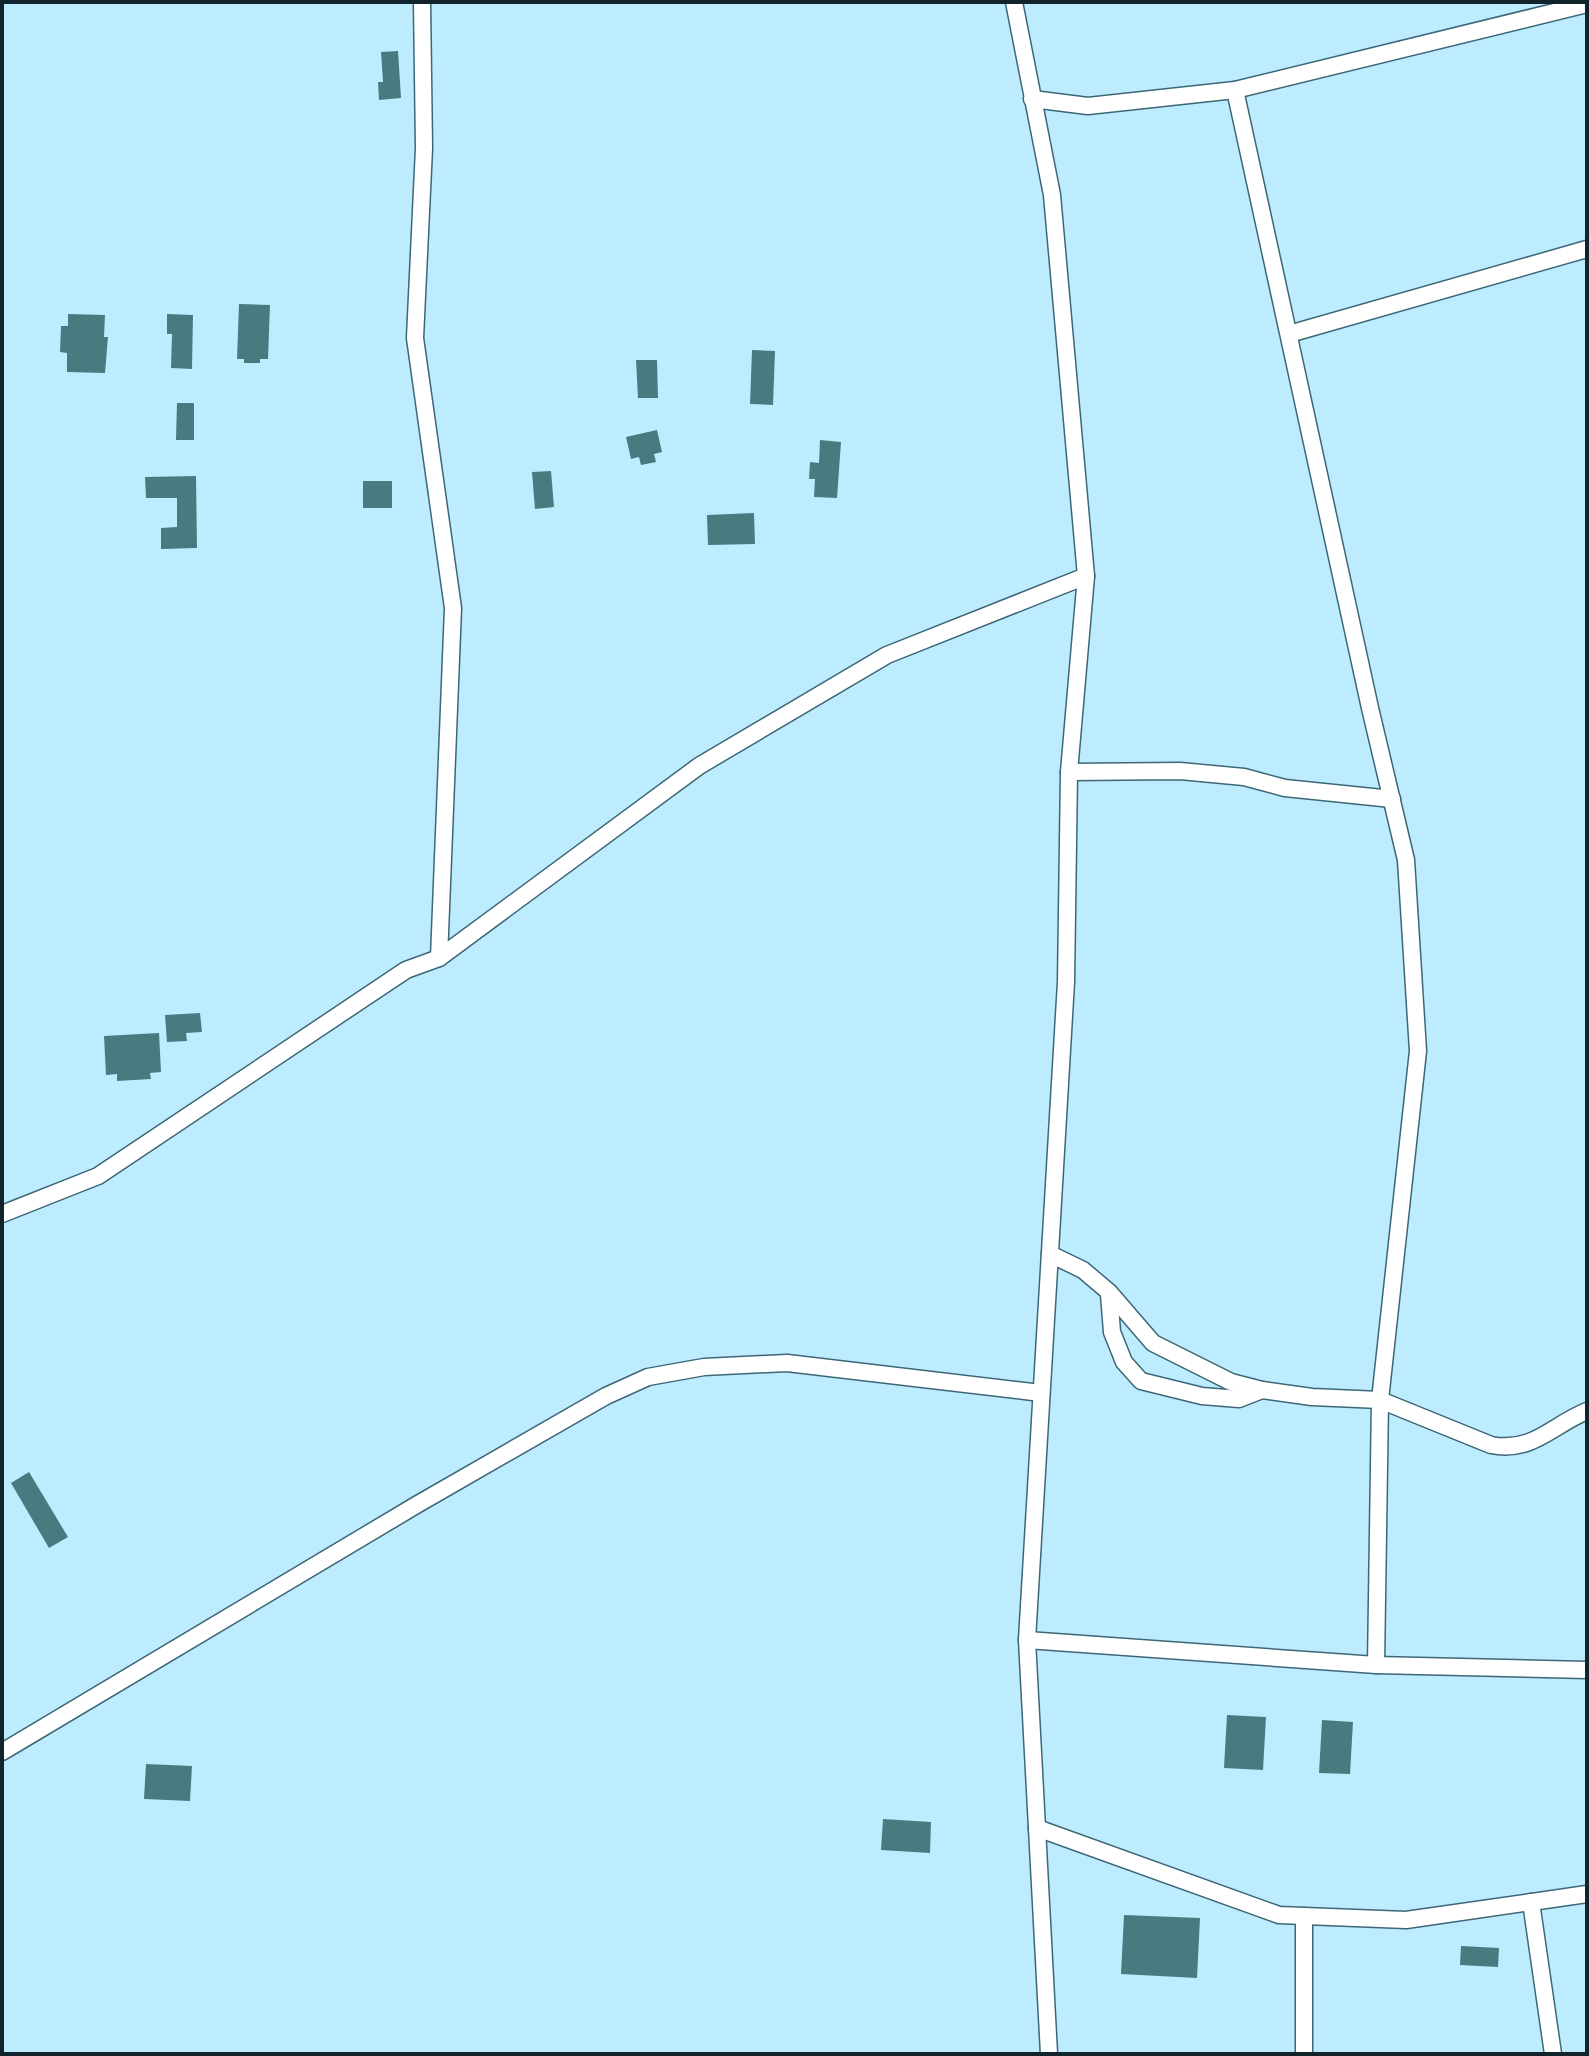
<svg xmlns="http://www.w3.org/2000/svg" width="1589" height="2056" font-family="Mulish,sans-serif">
<rect width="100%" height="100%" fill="#beecff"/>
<g fill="#497a80">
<polygon points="398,51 401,98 379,100 378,82 383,82 381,52"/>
<polygon points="239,304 270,305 268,359 260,359 260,363 244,363 244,359 237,359"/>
<polygon points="68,314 105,315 104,337 108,337 105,373 67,372 67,353 60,352 61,326 68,326"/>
<polygon points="167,314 193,315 192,369 171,368 172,334 167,334"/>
<polygon points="752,350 775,351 773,405 750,404"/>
<polygon points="636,360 657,360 658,398 638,398"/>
<polygon points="177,403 194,403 194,440 176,440"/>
<polygon points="657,430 662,452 654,454 656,462 641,465 639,457 631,459 626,437"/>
<polygon points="820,440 841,442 837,498 814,497 815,479 809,479 810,462 819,463"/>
<polygon points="551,471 554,507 535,509 532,472"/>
<polygon points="196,476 197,548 161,549 161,528 177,527 177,498 146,498 145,477"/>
<rect x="363" y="481" width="29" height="27"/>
<polygon points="754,513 755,544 708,545 707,515"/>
<polygon points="200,1013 202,1032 186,1033 187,1041 167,1042 165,1015"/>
<polygon points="159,1033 161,1072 150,1073 151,1079 117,1081 117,1074 106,1075 104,1036"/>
<polygon points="29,1472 68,1537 49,1548 11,1483"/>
<polygon points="1227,1715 1266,1717 1263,1770 1224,1768"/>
<polygon points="1322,1720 1353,1722 1350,1774 1319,1773"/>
<polygon points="146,1764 192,1766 190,1801 144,1799"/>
<polygon points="883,1819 931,1822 930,1853 881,1850"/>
<polygon points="1124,1915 1200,1918 1197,1978 1121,1974"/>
<polygon points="1461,1946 1499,1948 1498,1967 1460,1965"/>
</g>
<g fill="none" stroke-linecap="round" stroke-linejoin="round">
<defs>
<g id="minor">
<polyline points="422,2 424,148 415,338 453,608 439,958"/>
<polyline points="1014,2 1052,195 1086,576 1069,772 1066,982 1027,1640 1049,2054"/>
<polyline points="1235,90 1370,708 1406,860 1418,1051 1380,1400 1376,1665"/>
<polyline points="1032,99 1088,106 1235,90 1587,4"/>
<polyline points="1289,334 1587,249"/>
<polyline points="1069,772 1180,771 1244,777 1285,788 1392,799"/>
<polyline points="2,1214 98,1176 406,970 439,958 699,766 887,655 1086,576"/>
<path d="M1050,1254L1083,1270L1109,1292L1153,1343L1231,1382L1262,1390L1312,1397L1380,1400L1491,1445C1533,1453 1552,1425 1587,1411"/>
<polyline points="1109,1294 1112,1332 1124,1362 1141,1381 1202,1396 1239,1399 1262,1390"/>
<polyline points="1027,1640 1376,1665 1587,1670"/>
<polyline points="2,1752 418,1504 606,1396 648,1377 704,1367 787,1363 1041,1393"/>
<polyline points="1037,1828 1279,1915 1406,1920 1587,1894"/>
<polyline points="1531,1902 1553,2054"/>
<polyline points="1304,2054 1304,1916"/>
</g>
</defs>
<use href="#minor" stroke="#3c6777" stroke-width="19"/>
<use href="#minor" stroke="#fff" stroke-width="16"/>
</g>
<rect width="1589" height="2056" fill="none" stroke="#12242b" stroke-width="8"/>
</svg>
